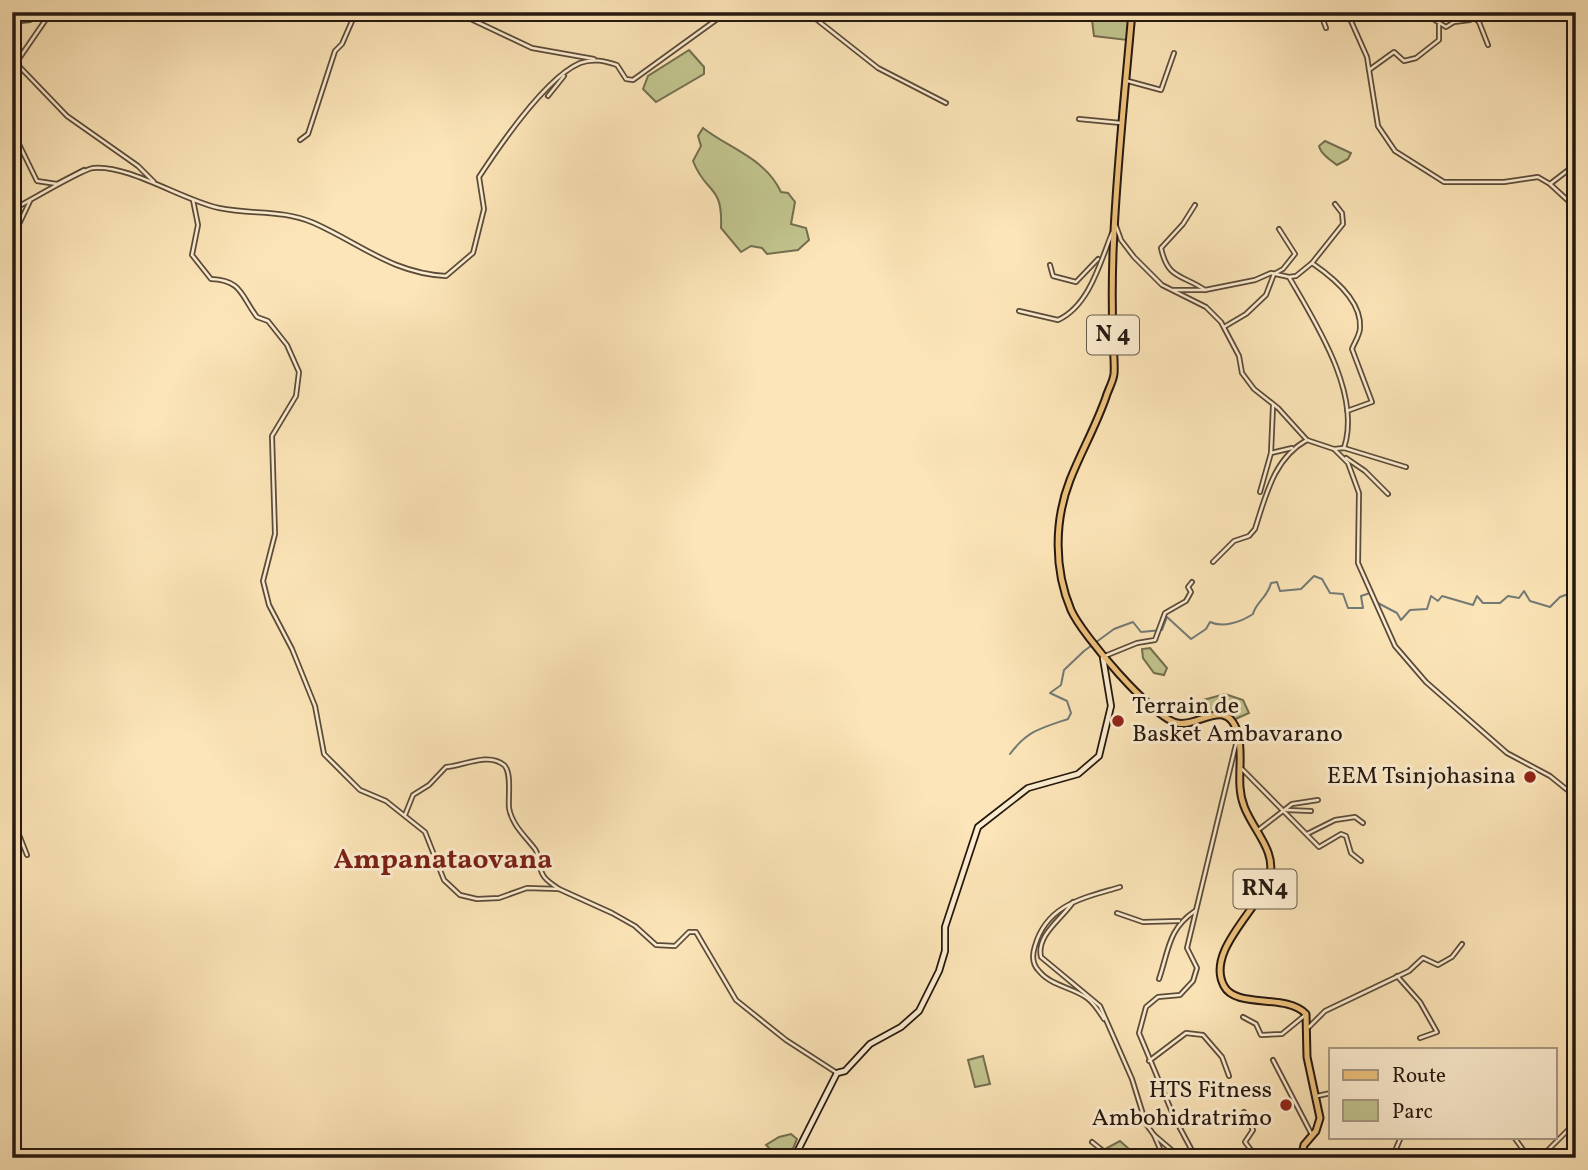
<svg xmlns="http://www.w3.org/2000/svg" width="1588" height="1170" font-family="Vollkorn,serif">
<rect width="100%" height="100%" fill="#fce5b8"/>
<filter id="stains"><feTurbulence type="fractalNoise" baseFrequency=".00286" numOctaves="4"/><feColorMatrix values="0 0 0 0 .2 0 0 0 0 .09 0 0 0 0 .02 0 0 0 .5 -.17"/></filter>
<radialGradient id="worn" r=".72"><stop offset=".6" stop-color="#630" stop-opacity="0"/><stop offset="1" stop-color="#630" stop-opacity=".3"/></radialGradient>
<g fill="#c1c48e" stroke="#736e4f" stroke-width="2">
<polygon points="1091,12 1129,12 1127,40 1094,36"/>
<polygon points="689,50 704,67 704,74 656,102 643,89 648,76"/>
<path d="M703,128C730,149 765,158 781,192L788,193L795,202L791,224L806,228L809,240L798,250L767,254L762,248L751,246L741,252L721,228C723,183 706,195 693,161L701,146L698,136Z"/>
<path d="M1325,141L1351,153L1348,159L1337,165C1330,160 1321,154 1319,146Z"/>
<polygon points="1150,648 1167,668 1164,675 1154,673 1143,658 1142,649"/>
<polygon points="1225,694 1243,700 1249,713 1231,721 1222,715 1204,716 1203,700"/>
<polygon points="983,1056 990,1084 975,1087 968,1060"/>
<polygon points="791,1134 797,1139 789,1158 769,1158 774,1153 766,1145 779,1137"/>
<polygon points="1120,1141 1138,1157 1148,1158 1114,1158 1105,1149"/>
</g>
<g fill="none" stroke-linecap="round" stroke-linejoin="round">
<g stroke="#727a77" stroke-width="2">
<polyline points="1376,602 1397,613 1401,620 1410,610 1427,609 1431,596 1438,601 1442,596 1473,605 1477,596 1483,603 1500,603 1508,596 1519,598 1524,591 1530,601 1550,607 1560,597 1571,593 1569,580 1576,575"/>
<path d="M1010,754C1027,731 1041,728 1068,719L1071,713L1067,701L1050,693L1061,685L1064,670L1084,651L1114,629L1133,622L1141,632L1162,630L1167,617L1191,639L1206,629L1210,622C1223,628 1241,622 1253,614C1256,602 1268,597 1271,583L1277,582L1280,591L1301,589L1314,576L1322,579L1330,593L1343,594L1348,608H1363L1361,596L1370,593"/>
</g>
<defs>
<g id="street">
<polyline points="51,12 16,63 67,116 138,166 154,182"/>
<polyline points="456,12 532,48 594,59"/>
<polyline points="807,12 878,68 946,103"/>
<polyline points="1320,12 1326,28"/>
<polyline points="1347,12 1367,57 1378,126 1395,151 1444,182 1504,182 1538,177 1550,184 1576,208"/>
<polyline points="1422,12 1446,27 1454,22 1470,20 1475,12"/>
<polyline points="1473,17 1479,22 1488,45"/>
<polyline points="468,19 473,12"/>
<polyline points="12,22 30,20 39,12"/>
<polyline points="12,60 16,63 12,71"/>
<polyline points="1369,70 1394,52 1404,61 1416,58 1439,40 1439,25"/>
<polyline points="1128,81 1161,90 1174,53"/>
<polyline points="548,96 564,76"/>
<polyline points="1079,119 1121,123"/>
<polyline points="12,130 37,181 57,184 84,170"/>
<polyline points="300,140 308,134 335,51 342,44 356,12"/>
<polyline points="1550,184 1576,164"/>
<path d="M193,200L198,225L192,255L211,279C242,280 241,296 257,317L268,321L287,345L299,372L296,396L272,436L275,534L263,581L269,605L292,649L315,706L324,754L360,790L386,801L425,832L444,880L460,895L477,899L499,898L527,888L559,889L612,913L635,926L656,945L675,946L689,932H696L736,1000L786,1040L837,1073"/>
<path d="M1195,205L1183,224L1161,248C1168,280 1182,274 1205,290"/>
<path d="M12,210C26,203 82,169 93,168C128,164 184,201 219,208C253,215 281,209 314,223C361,244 392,273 446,276L473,253L484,209L479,177C500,145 545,78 580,63C593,58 605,61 617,65L626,79L633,80L727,12"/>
<polyline points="1116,226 1121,240 1134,257 1162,285 1206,307 1221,322 1239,356 1242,373 1254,389 1278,408 1307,440 1334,449 1348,463 1359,493 1358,563 1395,646 1426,682 1507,753 1550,776 1576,797"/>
<polyline points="12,239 30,201"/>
<polyline points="1312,263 1343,224 1342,213 1335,204"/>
<polyline points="1050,265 1053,276 1076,282 1098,259"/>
<polyline points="1173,290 1205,290 1255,280 1271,273 1289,277"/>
<path d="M1019,311L1058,320C1089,306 1100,263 1112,233"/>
<polyline points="1224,327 1246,314 1266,295 1274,274 1283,269 1295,254 1279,229"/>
<path d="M1344,448C1362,394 1315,322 1289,277L1296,276L1312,263C1331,276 1362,301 1360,328C1360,335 1354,343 1352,349L1372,402L1347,411"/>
<polyline points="1334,449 1344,448 1406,467"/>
<polyline points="1271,453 1292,448"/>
<polyline points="1346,458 1365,471 1388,494"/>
<polyline points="1260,492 1271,453 1273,406"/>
<path d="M1213,562L1234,541L1249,536L1255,529C1266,495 1274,458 1307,440"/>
<polyline points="1105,656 1137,643 1155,640 1165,613 1186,601 1191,592 1188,587 1192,582"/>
<polyline points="1242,769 1319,847 1341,834 1346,836 1351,853 1361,861"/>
<polyline points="1287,810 1311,811"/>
<path d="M405,815L413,795L429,785L446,767C463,766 488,752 504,765C512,772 508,797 509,808C512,825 525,836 535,849C540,856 538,867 543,875C546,881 554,885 559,889"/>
<polyline points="12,817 27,855"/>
<polyline points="1257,831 1292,804 1318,800"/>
<polyline points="1307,834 1335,820 1355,817 1363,823"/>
<path d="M1073,902C1062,919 1036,935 1041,957L1100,1006L1132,1079L1146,1124L1154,1135L1181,1158"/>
<polyline points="1117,913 1143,922 1179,921"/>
<polyline points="1397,976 1420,1002 1437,1032 1420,1038"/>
<path d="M1159,979C1169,950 1168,929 1195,911"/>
<polyline points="1243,1017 1256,1024 1261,1035 1282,1034 1304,1016"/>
<path d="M1104,1019C1099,1011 1094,1003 1087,998C1072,987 1051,986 1039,971C1032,964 1032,955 1035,946C1047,904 1084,898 1120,887"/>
<polyline points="1309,1027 1325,1011 1409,971 1423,958 1438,965 1452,957 1462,944"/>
<polyline points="1273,1060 1312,1135"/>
<polyline points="1149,1061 1186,1033 1203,1035 1222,1057 1229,1076"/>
<polyline points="1317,1096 1331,1093"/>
<polyline points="1244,1112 1253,1130 1245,1142 1257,1158"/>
<polyline points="1154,1135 1164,1158"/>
<polyline points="1514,1137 1529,1158"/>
<polyline points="1092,1142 1112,1158"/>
<polyline points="1196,1158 1174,1117 1139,1033 1146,1007 1158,997 1180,995 1193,981 1197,968 1187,948 1237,740"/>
<polyline points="1392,1158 1401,1137"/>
<polyline points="1540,1158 1576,1122"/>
</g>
<polyline id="secondary" points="794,1158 837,1073 845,1071 870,1044 901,1027 919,1011 939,971 945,951 945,927 978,827 1028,788 1078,774 1099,756 1111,706 1103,658"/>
<path id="primary" d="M1132,12C1125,92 1116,173 1113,253C1112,281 1112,310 1113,338C1113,350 1115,363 1114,374C1113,382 1108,390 1106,397C1096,426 1081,452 1070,480C1054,521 1054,570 1071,610C1082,635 1152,717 1177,723C1199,728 1227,695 1238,734C1244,758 1235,783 1244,806C1252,829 1278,852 1269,878C1260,908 1205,951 1224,986C1236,1009 1286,993 1306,1014L1307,1057L1320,1118L1316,1131L1304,1145L1301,1158"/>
</defs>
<use href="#street" stroke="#5b4b3a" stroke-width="6"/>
<use href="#secondary" stroke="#251810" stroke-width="8"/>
<use href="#primary" stroke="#251810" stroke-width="9"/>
<use href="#street" stroke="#fdeed1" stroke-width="2.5"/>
<use href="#secondary" stroke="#fdeed1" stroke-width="4.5"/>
<use href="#primary" stroke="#eec27c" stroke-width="5"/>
</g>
<g fill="#8f2418" stroke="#fdeed1" stroke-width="2.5">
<circle cx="1118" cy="721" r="7"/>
<circle cx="1530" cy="777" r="7"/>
<circle cx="1286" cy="1105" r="7"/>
</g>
<g text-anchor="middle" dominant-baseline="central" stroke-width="6" stroke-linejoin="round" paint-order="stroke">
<g fill="#fdeed1" stroke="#66584a" stroke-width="2">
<rect x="1087" y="315.5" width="52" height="39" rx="5"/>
<rect x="1233.5" y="869.5" width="63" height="39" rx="5"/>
</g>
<g font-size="23" font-weight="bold" fill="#251810">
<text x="1113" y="335">N 4</text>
<text x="1265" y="889">RN4</text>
</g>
<g font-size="24" fill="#251810" stroke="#fdeed1" text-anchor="end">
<text x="1132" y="707" text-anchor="start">Terrain de<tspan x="1132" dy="28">Basket Ambavarano</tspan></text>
<text x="1516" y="777">EEM Tsinjohasina</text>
<text x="1272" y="1091">HTS Fitness<tspan x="1272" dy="28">Ambohidratrimo</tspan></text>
</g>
<g font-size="28" font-weight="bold" fill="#7a1f14" stroke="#fdeed1">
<text x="443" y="860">Ampanataovana</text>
</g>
</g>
<rect width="1588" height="1170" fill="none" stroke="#fce5b8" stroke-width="42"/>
<rect x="14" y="14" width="1560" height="1142" fill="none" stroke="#251810" stroke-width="3.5"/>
<rect x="21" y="21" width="1546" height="1128" fill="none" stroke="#251810" stroke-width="2"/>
<rect x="1329" y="1048" width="228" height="91" fill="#fdeed1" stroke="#a79884" stroke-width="2"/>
<rect x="1343" y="1070" width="35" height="10" fill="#eec27c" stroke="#a79884" stroke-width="2"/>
<text x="1392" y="1082" font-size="21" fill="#251810">Route</text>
<rect x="1343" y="1100" width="35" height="21" fill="#c1c48e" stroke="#a79884" stroke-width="2"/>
<text x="1392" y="1118" font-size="21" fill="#251810">Parc</text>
<rect width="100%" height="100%" filter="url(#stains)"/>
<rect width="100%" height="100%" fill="url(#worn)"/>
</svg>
